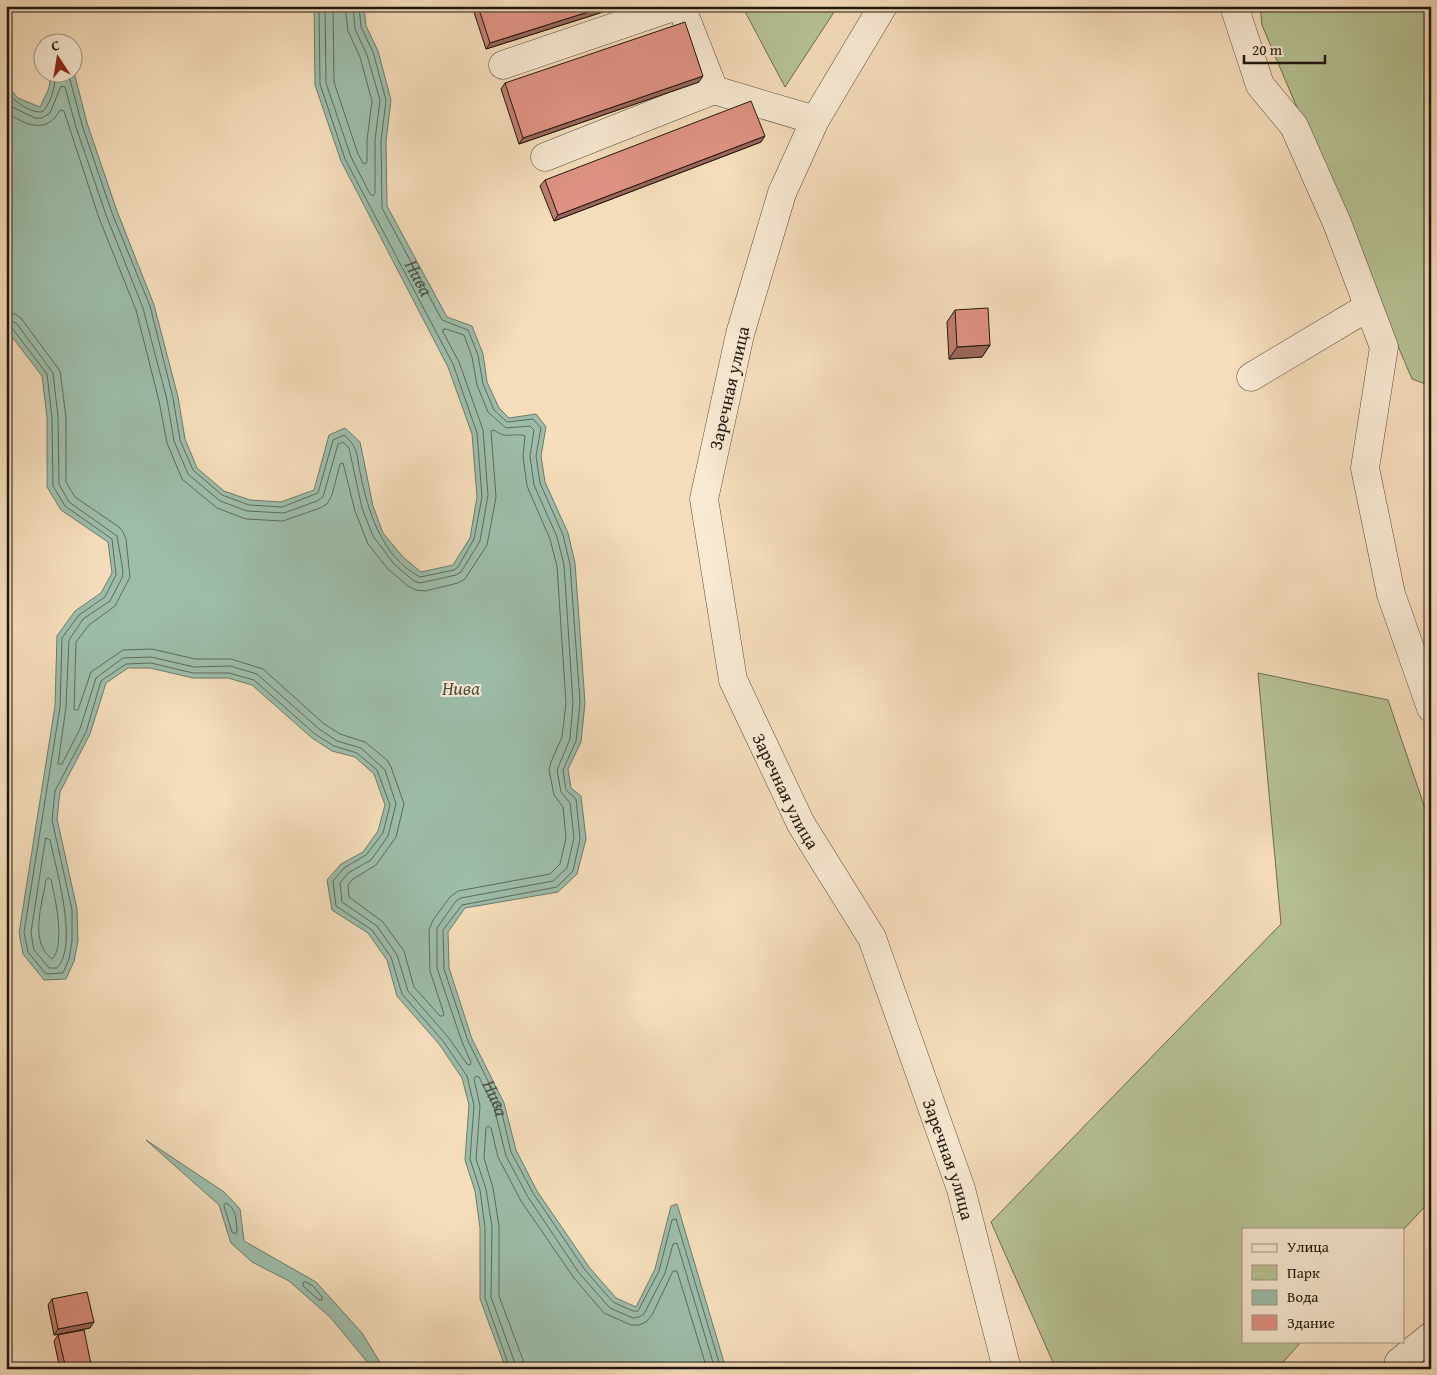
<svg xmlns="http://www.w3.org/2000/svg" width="1437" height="1375" font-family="'Gentium Book Plus',serif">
<rect width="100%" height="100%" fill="#f5ddbb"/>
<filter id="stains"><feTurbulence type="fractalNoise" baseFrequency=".004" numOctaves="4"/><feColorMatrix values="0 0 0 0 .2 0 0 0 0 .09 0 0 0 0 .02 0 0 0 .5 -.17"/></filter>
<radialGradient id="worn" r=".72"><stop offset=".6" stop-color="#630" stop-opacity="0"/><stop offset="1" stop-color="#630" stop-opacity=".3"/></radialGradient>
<g fill="#b6c294" stroke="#6a6c51">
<polygon points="742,6 838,6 785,87"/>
<polygon points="1260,6 1431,6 1431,386 1412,379 1262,25"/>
<polygon points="1258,673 1388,700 1431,826 1431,1200 1403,1230 1403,1229 1243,1229 1243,1341 1302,1341 1277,1369 1056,1369 991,1222 1281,924"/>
</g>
<g fill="#9dbdaa" stroke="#6b7b6c">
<polygon points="314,6 364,6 366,26 378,51 391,100 386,141 387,206 447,317 472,326 483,354 487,382 499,408 509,418 536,414 546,427 541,456 545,482 568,533 575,563 585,703 581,742 568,769 571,788 581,796 586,839 577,874 558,892 465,908 448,932 449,968 472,1039 504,1103 516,1150 537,1191 589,1267 616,1298 636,1307 655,1269 671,1206 677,1204 726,1369 506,1369 480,1299 480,1228 475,1191 465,1160 469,1105 462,1078 439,1044 397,996 387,960 368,933 332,910 327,880 341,864 363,852 378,831 385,805 374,774 355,757 332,751 312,738 252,685 228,678 193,678 150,668 128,668 106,683 90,734 60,792 57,819 77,909 78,941 74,961 66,979 44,980 23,954 19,933 55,706 57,636 75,611 101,593 112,573 108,542 61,510 47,487 47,418 42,376 6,329 8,291 6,267 6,84 18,98 40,107 49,88 51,73 72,72 73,68 87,123 117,211 154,305 178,397 185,439 197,468 224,491 250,500 281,502 314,490 329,435 345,428 360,442 373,506 383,533 403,557 421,572 453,565 470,538 477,497 472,434 448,367 341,161 315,85"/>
<polygon points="146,1140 224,1192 240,1209 244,1241 316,1282 362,1333 384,1369 373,1369 330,1317 289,1281 252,1262 231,1243 219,1205"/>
</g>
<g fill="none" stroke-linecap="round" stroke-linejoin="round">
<g stroke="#5e6a5c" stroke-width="1">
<polyline points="325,6 326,83 351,157 370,194 373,196 375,193 375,140 380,100 367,55 355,29 353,6"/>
<polyline points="333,6 334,82 358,154 363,163 365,164 367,162 367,140 372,101 360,57 348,31 345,6"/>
<path id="s1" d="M359,6L361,27L373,52L386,100L381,141L382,208L442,320L468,330L478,355L483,384L494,410L507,422L533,419L541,428L536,456L540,483L563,535L570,564L580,703L576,741L563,770L566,790L576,799L580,839L573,871L557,887L462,905L443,930L444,969L468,1041L500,1105L511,1152L533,1193L585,1270L613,1302L633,1311H638L659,1271L672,1220L676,1219L721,1369"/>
<path d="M68,72L82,125L112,213L150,306L173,398L180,440L193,470L222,495L249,505L282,507L318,493L333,440L344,435C359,448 356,454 360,472C368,512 382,557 420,577L454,570L458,567L474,539L482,497L477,433L453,364L345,159L320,84L319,6"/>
<path d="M6,92C15,101 29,113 42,112C52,103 55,85 56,72"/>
<polyline points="6,101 14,108 35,118 42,118 50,113 61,86 65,87 76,127 106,215 143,308 167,400 174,441 188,474 220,501 247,511 284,513 317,501 323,497 338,444 343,442 349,448 362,508 373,536 394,564 414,581 420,583 456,575 461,572 480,541 488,495 483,430 459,362 443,332 443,329 446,329 464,335 472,357 477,385 488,412 506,428 530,426 534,430 530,456 534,485 557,537 564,565 573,703 570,739 557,770 561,792 570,803 574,838 567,868 553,881 461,898 456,901 437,928 437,968 462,1042 471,1062 470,1065 467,1064 448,1037 408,991 397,955 377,926 342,902 340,883 348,873 371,860 388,836 396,804 385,770 361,748 337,741 319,729 257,674 230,666 194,667 151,657 123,658 96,678 80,729 62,764 58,764 66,707 69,640 83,619 110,601 122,578 123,571 117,536 69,502 59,484 58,417 53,373 17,324 12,321 6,320"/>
<path d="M6,112C25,125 47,135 60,110L64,111L99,218L136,310L159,401L167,443L182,479L217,508L246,519L283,521L320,508L327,504L332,495L340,464L343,463L355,511L368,544L388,569L408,586L416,590L425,591L458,583L465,579L487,545L496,497L491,431L494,430C507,440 514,432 525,436L523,456L527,486L550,539L557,566L566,703L562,737L551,762L549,770L554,795L563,807L566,838L560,864L550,874L458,891L450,897L433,920L429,930L430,971L444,1014L443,1016H440L414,987L404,951L383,922L349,897L348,885L353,879L376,865L396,837L404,804L391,767L387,760L365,742L340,734L323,723L263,669L231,659H195L152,649L123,650L91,672L78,710H74L76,642L89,625L115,606L130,577L126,539L123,532L119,527L75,497L66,482V417L60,371L21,318L15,314L6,313"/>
<polyline points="6,326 12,328 47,374 52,418 53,486 65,506 112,539 116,575 105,597 79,615 62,638 60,707 24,932 28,952 46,974 63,973 69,959 72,941 72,910 52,820 55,791 86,732 101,681 126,664 151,663 193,673 229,673 254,680 315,734 334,746 357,753 377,770 390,805 383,833 366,855 344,868 333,881 336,906 372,930 391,957 402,994 443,1041 467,1076 474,1105 470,1159 480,1190 485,1228 485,1298 510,1369"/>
<path d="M46,838L50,840C56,869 79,945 57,968H49L34,950L31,933Z"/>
<path d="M49,878L51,880C55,897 66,946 52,959C29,942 42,905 46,880Z"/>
<path d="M226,1203C237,1209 236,1220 237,1231L236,1234L232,1232L224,1206Z"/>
<polygon points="306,1282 313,1286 322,1297 322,1300 319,1300 303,1286 303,1283"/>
<polyline points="517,1369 491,1297 492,1227 486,1189 476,1159 480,1106 474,1079 476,1076 479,1077 494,1107 506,1156 528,1197 579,1273 610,1308 633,1318 639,1317 644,1314 665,1273 673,1244 677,1243 715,1369"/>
<polyline points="524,1369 523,1360 499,1296 499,1226 493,1188 484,1158 486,1128 488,1126 491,1128 498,1157 521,1201 574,1278 604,1313 631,1325 639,1325 646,1322 652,1315 673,1271 677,1271 707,1369"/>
</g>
<defs>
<g id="minor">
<polyline points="681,6 714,90 815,120"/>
<path id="s2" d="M883,6L815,120L782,193L740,334L704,499L733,680L801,824L872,938L961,1189L1007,1369"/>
<polyline points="1234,6 1260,85 1294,126 1337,223 1384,347 1365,468 1391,594 1431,708"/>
<polyline points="503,65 676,6"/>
<polyline points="545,157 714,90"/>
<polyline points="1251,377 1368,307"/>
<polyline points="1400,1369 1399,1362 1431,1336"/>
</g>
</defs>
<use href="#minor" stroke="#544839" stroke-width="29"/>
<use href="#minor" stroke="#f8e9d3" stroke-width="28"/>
</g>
<g fill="#c07e71" stroke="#1f170e">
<polygon points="472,6 622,6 486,49"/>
<polygon points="699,82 519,144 501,89 505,83"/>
<polygon points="761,142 554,221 540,186 545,180"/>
<polygon points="955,310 990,345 982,357 949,359 947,322"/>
<polygon points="52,1299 90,1328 54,1335 48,1305"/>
<polygon points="58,1335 92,1369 60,1369 54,1341"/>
</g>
<g fill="#9c665c" stroke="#1f170e">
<polygon points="607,6 622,6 486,49 490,43"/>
<polygon points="703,76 699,82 519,144 523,138"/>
<polygon points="765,136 761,142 554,221 558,215"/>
<polygon points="990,345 982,357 949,359 957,347"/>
<polygon points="94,1322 90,1328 54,1335 58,1329"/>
</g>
<g fill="#df9283" stroke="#1f170e">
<polygon points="478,6 607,6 490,43"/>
<polygon points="685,22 703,76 523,138 505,83"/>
<polygon points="751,101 765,136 558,215 545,180"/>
<polygon points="988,308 990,345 957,347 955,310"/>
<polygon points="87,1292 94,1322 58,1329 52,1299"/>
<polygon points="84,1330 92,1369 66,1369 58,1335"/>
</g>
<g text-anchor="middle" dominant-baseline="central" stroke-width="4" stroke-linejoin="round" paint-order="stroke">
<g font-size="18" fill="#1f170e" stroke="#f8e9d3">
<text transform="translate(729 388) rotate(-77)">Заречная улица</text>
<text stroke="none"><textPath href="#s2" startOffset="835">Заречная улица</textPath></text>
<text stroke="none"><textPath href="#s2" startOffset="1240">Заречная улица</textPath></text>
</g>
<g font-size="19" font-style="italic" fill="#4b5145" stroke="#f8e9d3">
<text stroke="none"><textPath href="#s1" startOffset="286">Нива</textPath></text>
<text x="461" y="688">Нива</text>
<text stroke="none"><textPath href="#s1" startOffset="1290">Нива</textPath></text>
</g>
</g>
<rect width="1437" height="1375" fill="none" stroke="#f5ddbb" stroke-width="25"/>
<rect x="8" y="8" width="1422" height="1360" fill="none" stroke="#1f170e" stroke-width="2.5"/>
<rect x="12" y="12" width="1412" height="1350" fill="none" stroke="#1f170e"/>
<rect x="1242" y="1228" width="162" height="115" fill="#f8e9d3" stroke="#a19584"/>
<rect x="1252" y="1244" width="25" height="8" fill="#f8e9d3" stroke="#a19584"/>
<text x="1287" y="1252" font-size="15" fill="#1f170e">Улица</text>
<rect x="1252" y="1265" width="25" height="15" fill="#b6c294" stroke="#a19584"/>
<text x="1287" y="1278" font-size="15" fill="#1f170e">Парк</text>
<rect x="1252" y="1290" width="25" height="15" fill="#9dbdaa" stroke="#a19584"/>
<text x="1287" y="1302" font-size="15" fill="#1f170e">Вода</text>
<rect x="1252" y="1315" width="25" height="15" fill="#df9283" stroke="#a19584"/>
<text x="1287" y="1328" font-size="15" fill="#1f170e">Здание</text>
<g transform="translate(58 58) rotate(348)"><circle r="24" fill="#f8e9d3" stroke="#a19584"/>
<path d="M0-4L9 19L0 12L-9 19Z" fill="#8f2418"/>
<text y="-8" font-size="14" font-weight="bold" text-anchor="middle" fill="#1f170e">С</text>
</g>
<path d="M1244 55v8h81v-8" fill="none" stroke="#1f170e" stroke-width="2.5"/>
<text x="1252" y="55" font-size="15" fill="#1f170e" stroke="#f8e9d3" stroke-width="4" paint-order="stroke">20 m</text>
<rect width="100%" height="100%" filter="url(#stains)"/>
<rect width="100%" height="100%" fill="url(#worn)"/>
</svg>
